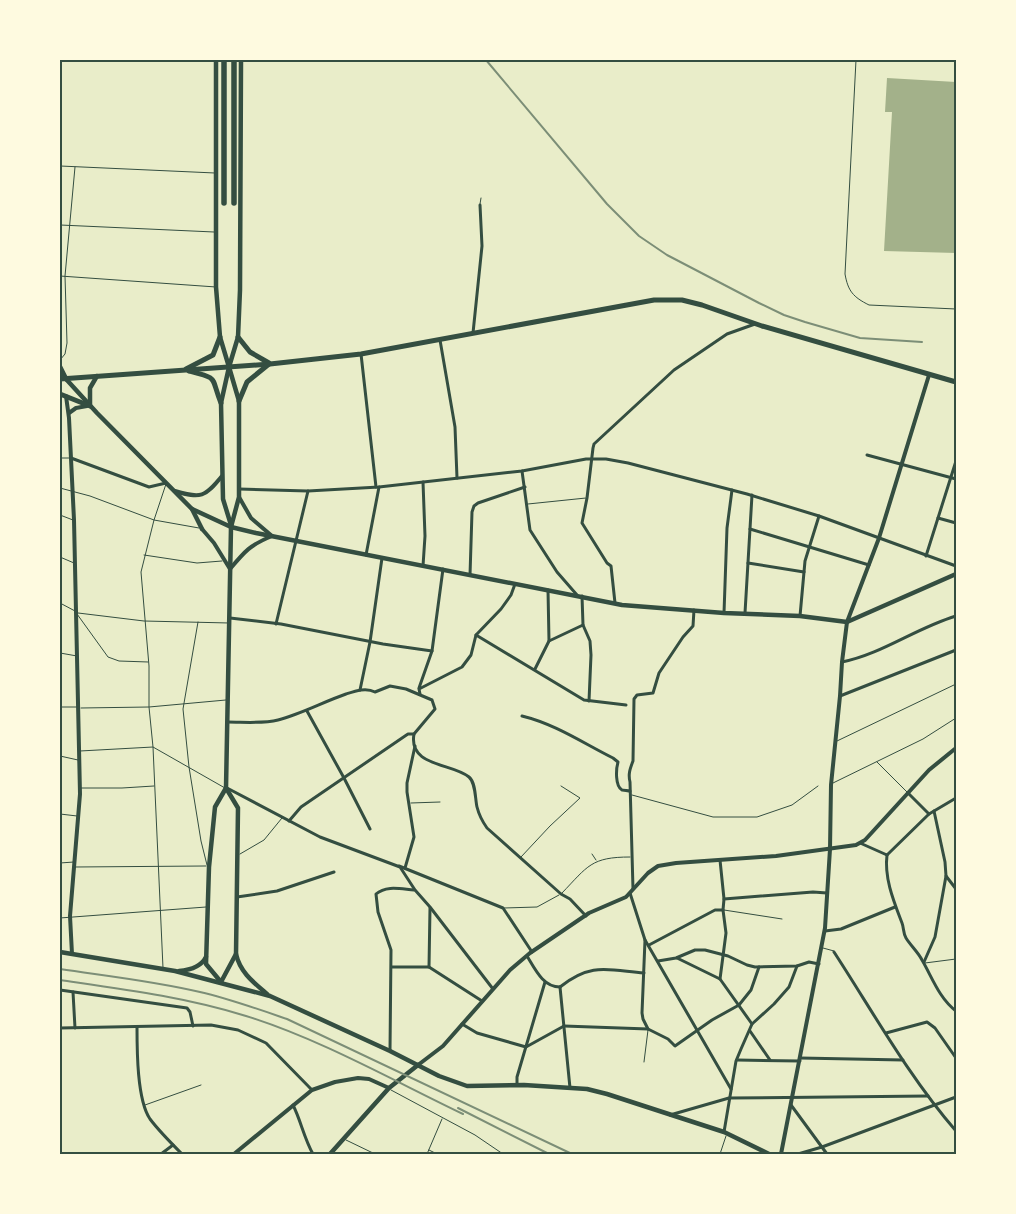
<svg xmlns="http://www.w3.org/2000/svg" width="1016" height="1214" font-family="Montserrat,sans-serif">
<rect width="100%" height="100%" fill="#e9edc9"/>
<polygon fill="#a3b18a" points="887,78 956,82 956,253 884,251 892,112 885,112"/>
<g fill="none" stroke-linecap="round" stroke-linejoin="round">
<g stroke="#344e41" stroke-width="1">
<path d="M856,60L845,274C848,291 853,297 869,305L956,309"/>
<polyline points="60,166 215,173"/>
<polyline points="480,204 481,198"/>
<polyline points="60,225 214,232"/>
<polyline points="60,276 216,287"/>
<polyline points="60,360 65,354 67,343 65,276 75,167"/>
<polyline points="60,458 70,458"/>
<polyline points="60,488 90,496 154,520 199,528"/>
<polyline points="528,504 586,498"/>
<polyline points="60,515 73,520"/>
<polyline points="144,555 197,563 222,561"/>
<polyline points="60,557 74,563"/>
<polyline points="60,603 75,611"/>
<polyline points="78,613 144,621 229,623"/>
<polyline points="77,614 108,657 119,661 148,662"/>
<polyline points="198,622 183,709 189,767 201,841 207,865"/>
<polyline points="60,653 77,656"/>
<polyline points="60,707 77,707"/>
<polyline points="81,708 149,707 226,700"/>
<polyline points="837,741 956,684"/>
<polyline points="80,751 153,747 225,788"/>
<polyline points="60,756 78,760"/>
<polyline points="877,762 908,793"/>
<polyline points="833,783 923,739 956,718"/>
<polyline points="80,788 122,788 154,786"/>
<polyline points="632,795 713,817 757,817 792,805 818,786"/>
<polyline points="411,803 440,802"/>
<polyline points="60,814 77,816"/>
<polyline points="240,854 264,840 282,818"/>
<polyline points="592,854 596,860"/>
<polyline points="521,857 550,826 580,798 561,786"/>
<polyline points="60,863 74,862"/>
<polyline points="75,867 206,866"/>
<path d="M562,893C588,866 591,857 630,857"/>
<polyline points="504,908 537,907 559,895"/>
<polyline points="724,910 782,919"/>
<polyline points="60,918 206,907"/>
<polyline points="823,948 834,951"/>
<polyline points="925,963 956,959"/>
<polyline points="163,968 153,747 149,707 149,666 141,572 154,520 166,484"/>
<polyline points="644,1062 648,1030"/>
<polyline points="391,1090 475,1135 503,1154"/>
<polyline points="145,1105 201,1085"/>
<polyline points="346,1140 375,1154"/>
<polyline points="429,1150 437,1154"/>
<polyline points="427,1154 442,1119"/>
<polyline points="720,1154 726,1136"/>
</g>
<g stroke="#344e41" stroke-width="3">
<polyline points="473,333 482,246 480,205"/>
<polyline points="440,340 455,427 457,478"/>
<polyline points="361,354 376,487"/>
<polyline points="867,455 956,479"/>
<polyline points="71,458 149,487 166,483"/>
<polyline points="522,471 530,530 557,572 577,595"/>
<polyline points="239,489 308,491 379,487 522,471 586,459 606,459 628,463 747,494 819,516 956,566"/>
<polyline points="938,518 956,523"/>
<polyline points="750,529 869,565"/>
<polyline points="366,555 379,487"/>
<polyline points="926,556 956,461"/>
<polyline points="748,563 804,572"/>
<polyline points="423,566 425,536 423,482"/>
<polyline points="470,575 472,512 474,506 478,503 525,487"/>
<polyline points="582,596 583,625"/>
<polyline points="615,603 611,566 607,563 582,523 587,498 593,448 594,444 674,370 727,334 755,324"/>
<polyline points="724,613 727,528 732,490"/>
<polyline points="745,613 752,495"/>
<polyline points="800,616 805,561 819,516"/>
<polyline points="230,618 281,624 383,644 432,651"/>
<polyline points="276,624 308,491"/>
<polyline points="476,635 584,700 626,705"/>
<polyline points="549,641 583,625 590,641 591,655 589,701"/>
<path d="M842,662C882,654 916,628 956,616"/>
<polyline points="535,669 549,641 548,590"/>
<polyline points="419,688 432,651 443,569"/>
<polyline points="360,690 370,642 382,558"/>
<polyline points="420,694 419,689 462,667 471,655 476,635 501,609 511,595 515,584"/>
<polyline points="840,696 956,650"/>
<polyline points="307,711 344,778 370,829"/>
<path d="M522,716C555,724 583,743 613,758L618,762C616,769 615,786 622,790C623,790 629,791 630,791"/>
<path d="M228,722C244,722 262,724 278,720C301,714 323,702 346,694C355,691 366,687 375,692L390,686L406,689L432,700L435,709L414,734C408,767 453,763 469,777C476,783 475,799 477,807C479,815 482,821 487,828L561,894L570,899L586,916"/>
<polyline points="227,788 320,837 400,867 415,890 430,907 493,989"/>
<polyline points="908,793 929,814"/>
<polyline points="289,821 301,807 405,736 408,734 414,734"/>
<polyline points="860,843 887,855"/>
<path d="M887,855C884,878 894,902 902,923C904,928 903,933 906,938C911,946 918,952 922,960C932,977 939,998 956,1011"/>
<polyline points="887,855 929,814 956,798"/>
<polyline points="720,860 724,899"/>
<polyline points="399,866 503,908 532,952"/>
<polyline points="405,868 414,837 407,792 407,783 415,746"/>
<polyline points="946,876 956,889"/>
<path d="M633,889L630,782C628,774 630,769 633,761L634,699L637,695L653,693L659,673L683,637L693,626L694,610"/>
<polyline points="630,893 645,940 731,1089"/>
<polyline points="237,897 277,891 334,872"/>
<polyline points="825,931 841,929 895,907"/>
<polyline points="645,940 642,1013 643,1019 648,1029"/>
<polyline points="649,945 715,910 723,910"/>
<path d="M834,952C873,1012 909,1077 956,1131"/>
<path d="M527,956C535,969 543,987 560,987"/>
<polyline points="677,958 720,979 752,1024"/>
<polyline points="658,961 676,958 695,950 705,950 728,956 747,965 755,967 797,966 809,962 819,964"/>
<polyline points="924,962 935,937 946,876 945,862 934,811"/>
<polyline points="392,967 429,967 482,1001"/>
<polyline points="429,967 430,908"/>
<polyline points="720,979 726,933 723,910 724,899 813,892 827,893"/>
<polyline points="560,987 570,1088"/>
<path d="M560,987C591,962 608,970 644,973"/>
<polyline points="60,990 187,1008 190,1012 193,1026"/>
<polyline points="73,992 75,1028"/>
<polyline points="462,1024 477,1033 526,1047 564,1026"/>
<polyline points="564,1026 648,1029 668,1039 675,1046 712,1020 739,1005 751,990 759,967"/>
<path d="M137,1027C137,1050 137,1100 150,1119C159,1131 171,1143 182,1154"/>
<polyline points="60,1028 211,1025 238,1030 266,1043 312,1090"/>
<polyline points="750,1031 770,1060"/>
<polyline points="886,1033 927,1022 935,1028 956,1058"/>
<path d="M390,1051L391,950L378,912L376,894C386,885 401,889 414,890"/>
<polyline points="800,1058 903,1060"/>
<polyline points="737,1060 800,1061"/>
<polyline points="517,1084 517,1077 545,982"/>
<path d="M293,1105C301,1121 304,1138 313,1154"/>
<polyline points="791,1105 827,1154"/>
<polyline points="670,1115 729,1098 928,1096"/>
<polyline points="724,1132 736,1061 741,1049 752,1024 774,1004 789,987 797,966"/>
<polyline points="161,1154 173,1145"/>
<polyline points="798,1154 822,1147 956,1097"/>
</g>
<g stroke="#344e41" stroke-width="4">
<polyline points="66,396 69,418 74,520 80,794 70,916 72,954"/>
<polyline points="69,413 76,408 87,406"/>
<path d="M175,491C201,499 205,497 222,476"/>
<path d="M202,529L214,543L230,569C245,551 250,545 272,536L251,518L239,497"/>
<polyline points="418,1065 443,1046 510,970 530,953 589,913 626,897 648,873 658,866 676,863 776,856 856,845 865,840 929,770 956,748"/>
<polyline points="234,1154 312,1090 335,1082 358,1078 369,1079 389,1088"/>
<polyline points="781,1154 825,928 830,849 831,785 840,696 842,662 847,622 879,538 929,375"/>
</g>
<g stroke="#344e41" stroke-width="4.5">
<polyline points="216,60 216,287 220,337 229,367 221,403 223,499 231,525"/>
<polyline points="66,379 97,413 192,509 231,527 256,533 622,605 724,613 800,616 847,622 956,574"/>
<polyline points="90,404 90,388 97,376"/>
<polyline points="192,509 202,529"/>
<polyline points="60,952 175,971 270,996 390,1051 439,1076 467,1086 524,1085 587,1089 607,1094 724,1132 769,1154"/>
<path d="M236,954C240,972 253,982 267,994"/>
<path d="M179,971C190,970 201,967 206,957"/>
<polyline points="221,982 206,964 209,867 215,807 226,788 231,527 239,497 239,401 229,367 238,337 240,290 241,60"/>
<polyline points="221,982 236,954 238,808 226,788"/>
<polyline points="330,1154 389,1088 418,1065"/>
</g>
<g stroke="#344e41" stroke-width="5">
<polyline points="238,337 250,352 269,363"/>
<polyline points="60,367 66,379"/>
<polyline points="186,369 213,355 220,337"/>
<path d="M189,371C220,379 210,376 221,403"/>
<polyline points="60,379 270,364 361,354 654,300 682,300 702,305 762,326 956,382"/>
<polyline points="60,394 90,406"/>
<polyline points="239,401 247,382 269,364"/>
</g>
<g stroke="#344e41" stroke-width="5.5">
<polyline points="234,60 234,203"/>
<polyline points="224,203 224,60"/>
</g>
<g stroke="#7c8e77" stroke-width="2">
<polyline points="486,60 607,204 639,236 667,255 759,303 784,315 805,322 860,338 922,342"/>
<path d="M60,969C107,976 154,981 200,992C230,999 258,1009 287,1019L572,1154"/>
<path d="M60,980C122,989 185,997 246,1016C320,1039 392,1080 463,1114"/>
<polyline points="458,1108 549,1154"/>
</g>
</g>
<rect width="1016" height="1214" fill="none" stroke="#fefae0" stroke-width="122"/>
<rect x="61" y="61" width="894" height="1092" fill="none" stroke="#344e41" stroke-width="2"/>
</svg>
